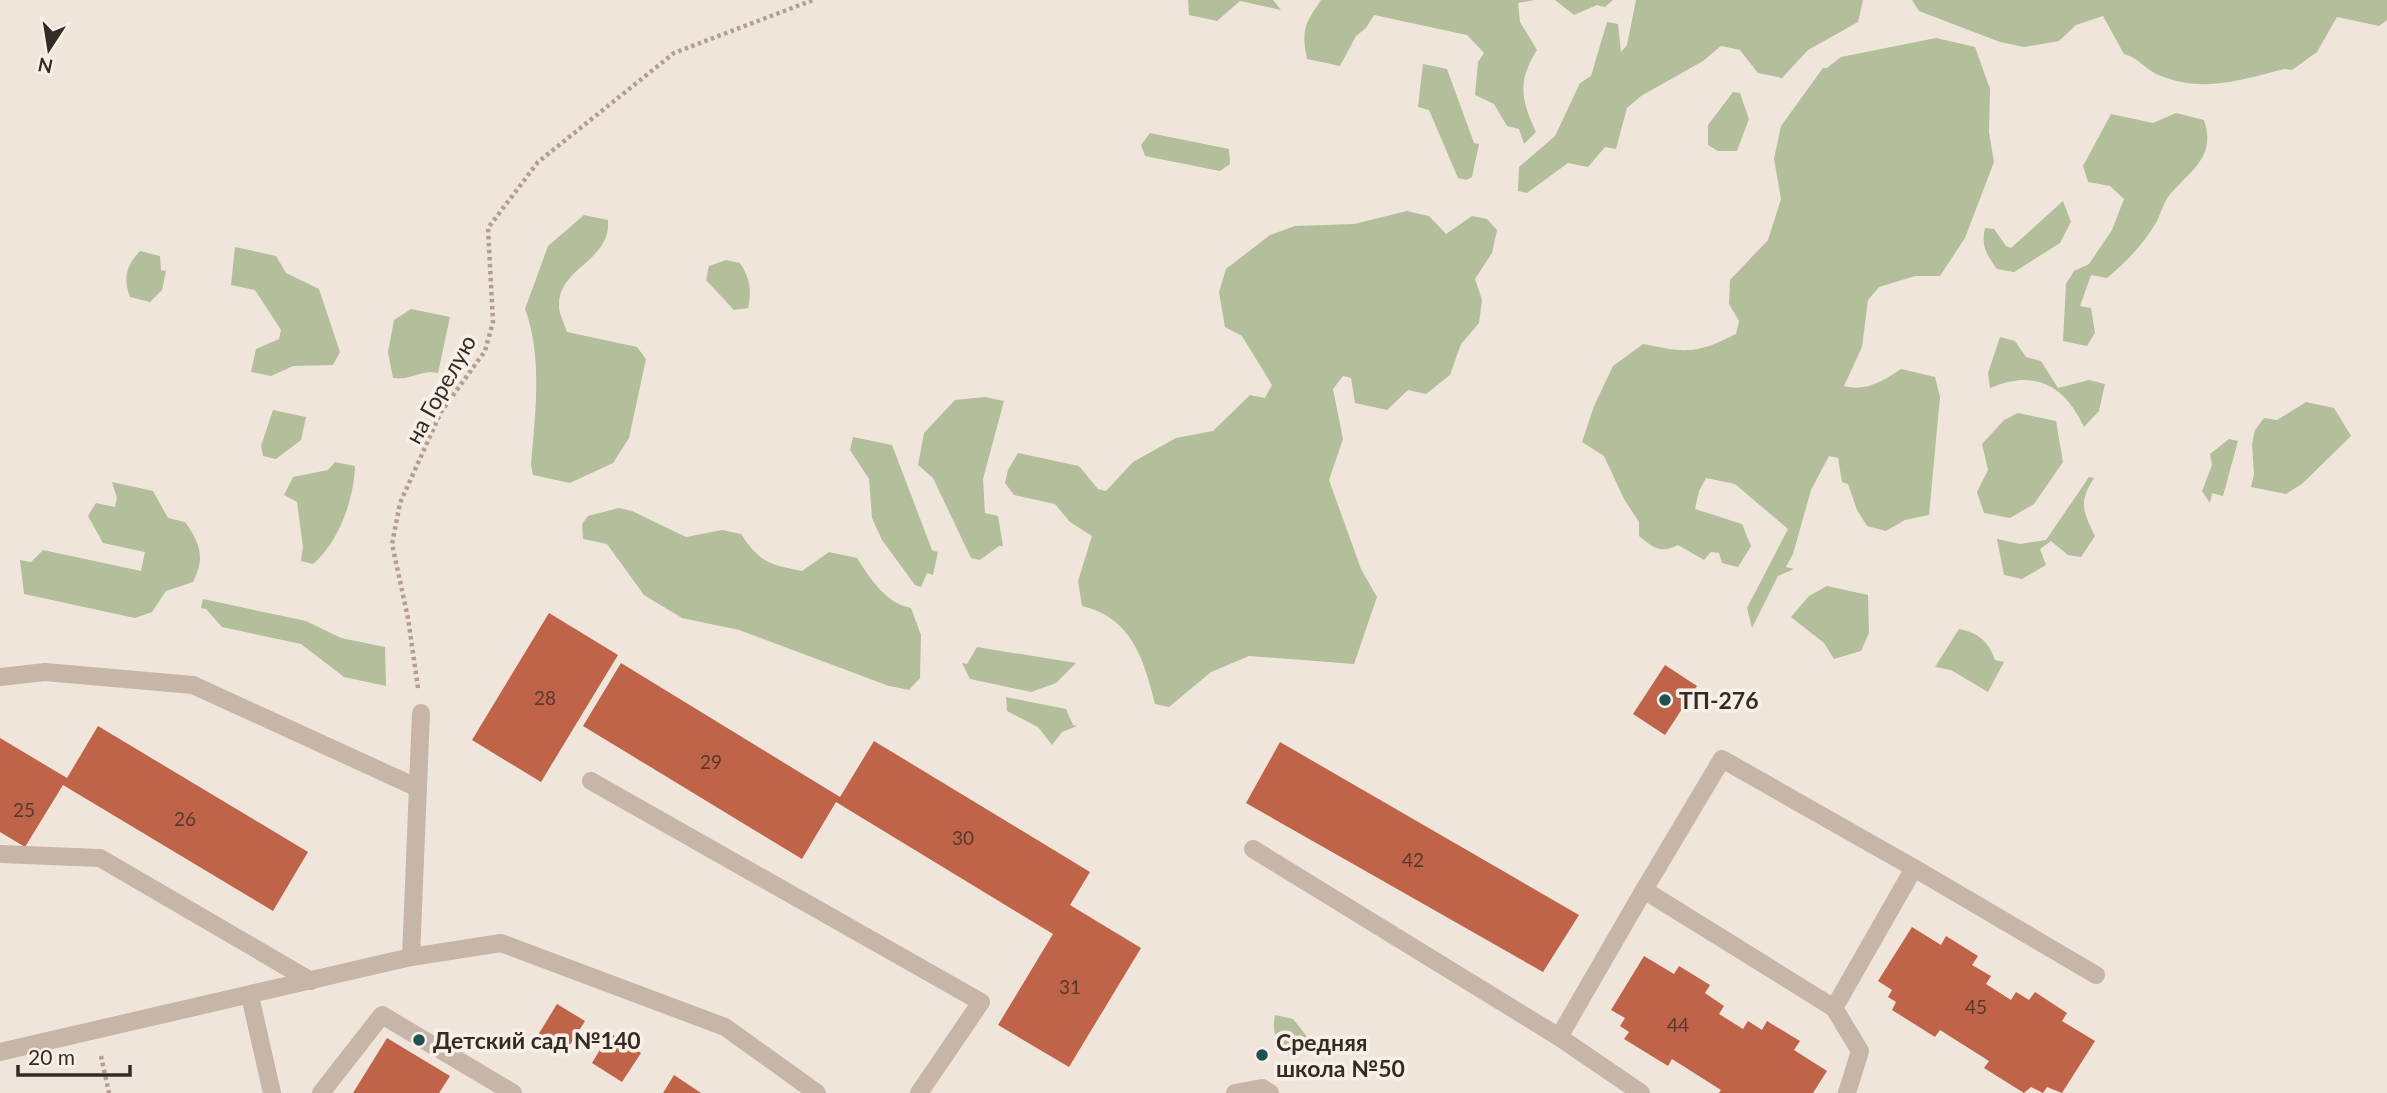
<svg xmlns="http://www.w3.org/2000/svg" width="2387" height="1093" font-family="Lato,sans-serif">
<rect width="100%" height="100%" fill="#f0e5db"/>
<g fill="#b3be9b">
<polygon points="1188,0 1273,0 1281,10 1240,1 1217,21 1189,15"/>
<path d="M1321,0H1535L1518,3L1520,22L1537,50C1517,82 1521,99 1536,132L1524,144L1519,129L1507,126L1494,104L1475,95L1478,62L1484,53L1467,35L1374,15L1366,28L1356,36L1340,66L1307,59C1301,29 1305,24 1321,0Z"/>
<polygon points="1555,0 1613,0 1605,7 1597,5 1574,15"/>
<polygon points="1636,0 1863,0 1858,22 1808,50 1782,78 1758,73 1740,50 1721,46 1703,61 1641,96 1627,108 1616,149 1605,147 1588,167 1568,163 1527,193 1518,191 1519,167 1555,136 1580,83 1591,76 1607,22 1618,24 1621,52 1627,45"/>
<path d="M1912,0H2387V20L2379,26L2337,17L2317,52L2292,70L2284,69C2240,80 2205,93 2161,76C2146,71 2140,58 2124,54L2103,16L2076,25L2059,41L2024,47L2000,42L1919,11Z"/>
<path d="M1936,38L1975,47L1990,89L1989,132L1994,162L1965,238L1940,276H1915L1879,287L1868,300L1862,347L1844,386C1865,392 1883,381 1901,369L1935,377L1940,397L1929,515L1905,520L1886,531L1867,526L1857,510L1848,484L1842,482L1838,458L1829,456L1811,490L1793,554L1786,567L1794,569L1778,576L1752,628L1747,608L1788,529L1735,484L1706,478L1699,491L1695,509L1742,524L1751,546L1738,567L1722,563L1719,553L1711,552L1704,560L1678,545C1660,554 1654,548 1639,536V522L1624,499L1604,456L1582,442L1594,406L1613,366L1643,344C1687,353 1696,354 1736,334L1739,321L1729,304L1730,280L1768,240L1781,199L1774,159L1781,126L1823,68H1827L1841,57Z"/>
<polygon points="1423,64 1447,69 1474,143 1479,144 1472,177 1466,180 1458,178 1429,110 1418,107"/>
<polygon points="1733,92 1740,93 1749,119 1737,151 1718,151 1708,145 1708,125"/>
<path d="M2176,113L2204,120C2217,158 2189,171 2168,197C2163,204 2161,213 2157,221C2144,244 2127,261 2107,278L2091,275L2080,306L2091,308L2095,333L2087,346L2063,341L2066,284L2074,271L2089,264L2112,230L2124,199L2110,186L2088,182L2083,166L2111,114L2153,123Z"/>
<polygon points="1150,133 1229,149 1230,164 1220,171 1145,156 1141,145"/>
<path d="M2063,201L2071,222L2060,243L2014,272L1997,269C1986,254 1981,246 1985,228L1994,229L2006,246L2011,248Z"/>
<path d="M1407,211L1429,216L1446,234L1472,216L1487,219L1497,230L1492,253L1475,279L1482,300L1479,323L1461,344L1450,375L1426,394L1408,390L1387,410L1355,403L1351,378L1343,376L1333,389L1343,439L1329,480L1361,569L1377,597L1354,664L1249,656L1211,672L1169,707L1155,704C1144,659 1131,617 1082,606L1078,581L1092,536L1070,522L1055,504L1014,495L1005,483L1008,470L1018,453L1079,466L1098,489L1106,491L1133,462L1176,438L1213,431L1250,395L1265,398L1272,385L1242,336L1225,327L1219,292L1226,269L1270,235L1295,226L1354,224Z"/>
<path d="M584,215L608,220C611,262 558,267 559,306C559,314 565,325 567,332L637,347L646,359L629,438L613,463L570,483L533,475L531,465C535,415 543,357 525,309L548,246Z"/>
<polygon points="235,247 276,256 286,273 319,289 340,352 333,365 293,366 271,376 251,372 256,349 279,339 281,330 255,290 231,285"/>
<path d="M140,251L160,256L161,270L166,271L162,290L150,302L130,297C123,278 126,266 140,251Z"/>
<path d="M726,260L740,263C750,279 752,289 748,308L734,310L706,280L709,266Z"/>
<path d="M411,309L450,317L438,373C421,369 410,381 393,378L388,352L394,320Z"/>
<path d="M2000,337L2015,341L2026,357L2041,361L2058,388L2089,380L2105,384L2099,411L2084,427C2064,384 2034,369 1990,388L1988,373Z"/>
<polygon points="985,397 1004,401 983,479 985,513 998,516 1003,546 999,546 980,560 971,558 933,478 918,465 924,433 955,400"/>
<polygon points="2306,402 2334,408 2351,436 2302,484 2286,494 2251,487 2254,474 2252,444 2255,430 2264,418 2277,420"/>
<polygon points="273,410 306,417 301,440 276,459 263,456 261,446"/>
<polygon points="2018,413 2056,421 2063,462 2034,504 2010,518 1984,513 1977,492 1988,470 1982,444 2004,420"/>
<polygon points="853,437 892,445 932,550 938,552 933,575 927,573 921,587 915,585 882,540 872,518 869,479 850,450"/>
<polygon points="2229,439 2238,441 2223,496 2212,493 2210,503 2202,491 2212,465 2210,454"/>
<path d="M335,462L355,466C354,499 339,542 313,564L301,561L303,547L297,502L284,495L293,477L328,470Z"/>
<path d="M2089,477L2094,478C2078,503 2083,511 2095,536L2081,557L2068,555L2051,541L2040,549L2046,565L2022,579L2004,575L1997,539L2020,544L2046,540Z"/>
<path d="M112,482L153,491L168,518L185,522C201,544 205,558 193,582L166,591L152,612L135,618L24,594L20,560L31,562L43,550L141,571L145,552L103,543L88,516L96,503L115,507L117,498Z"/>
<path d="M619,508L632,511L686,537L722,530L741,534C760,563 769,564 802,571L829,552L857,558C870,578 885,603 911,608L921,635L920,678L909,690L889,686L739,630L682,618L644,595L607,544L583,539L582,524L588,516Z"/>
<polygon points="1827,586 1868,595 1869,633 1861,651 1834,659 1824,643 1791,617 1809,596"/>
<polygon points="203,599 306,621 341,638 385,647 386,686 344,677 301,644 222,627 206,609 201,608"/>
<path d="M1959,629C1979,633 1989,642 1995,660L2004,662L1988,692L1951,670L1935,667Z"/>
<polygon points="977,647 1076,663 1056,683 1031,692 970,679 962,663 967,664"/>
<polygon points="1006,697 1066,709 1073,725 1077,726 1062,732 1052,745 1038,727 1007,711"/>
<path d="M1275,1015L1293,1019L1316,1048L1291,1057C1278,1042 1271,1036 1275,1015Z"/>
</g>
<g fill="#bf6349">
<polygon points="549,613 618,655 541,782 472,740"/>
<polygon points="621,663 840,797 874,741 1090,872 1070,905 1141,948 1069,1067 998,1025 1053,934 836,802 802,859 583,726"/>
<polygon points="1665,665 1697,686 1665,735 1633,714"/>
<polygon points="98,726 308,852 273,911 63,785 25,847 0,832 0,738 67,778"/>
<polygon points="1280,742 1579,915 1543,972 1246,803"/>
<polygon points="1912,927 1941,945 1946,936 1978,956 1972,965 1991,976 1986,984 2011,1000 2016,992 2029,1000 2035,992 2067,1013 2062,1021 2095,1041 2062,1093 2047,1087 2043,1093 2031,1087 2024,1093 1984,1068 1989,1061 1940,1030 1935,1037 1892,1010 1896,1002 1888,997 1892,990 1878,981"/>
<polygon points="1644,956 1674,974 1679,966 1710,985 1705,993 1724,1006 1719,1014 1743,1029 1748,1021 1762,1030 1767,1021 1800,1041 1794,1050 1827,1071 1813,1093 1719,1093 1721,1090 1672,1059 1668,1066 1624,1039 1629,1032 1620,1026 1625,1018 1611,1010"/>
<polygon points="557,1004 585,1021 566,1051 538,1035"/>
<polygon points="610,1033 641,1053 622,1082 592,1063"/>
<polygon points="387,1038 450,1076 439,1093 353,1093"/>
<polygon points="674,1075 701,1093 663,1093"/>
</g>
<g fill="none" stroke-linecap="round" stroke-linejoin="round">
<g stroke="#b39f92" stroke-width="4.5" stroke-dasharray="3.5 3.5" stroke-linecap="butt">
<polyline points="418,688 408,618 392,544 400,503 441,412 485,351 493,322 488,228 538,162 674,53 813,0"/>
<polyline points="101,1056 109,1093"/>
</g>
<g stroke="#c7b5a7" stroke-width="18">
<polyline points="0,677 45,672 193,685 418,788"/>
<polyline points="591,781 981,1002 919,1093"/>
<polyline points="1253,849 1559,1037 1641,1093"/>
<polyline points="0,854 100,858 311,981"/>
<polyline points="1644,890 1722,759 1914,868"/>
<polyline points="411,957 421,713"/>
<polyline points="250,996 272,1093"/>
<polyline points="1559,1037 1644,890 1834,1008"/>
<polyline points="0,1052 411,957 501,943 725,1027 817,1093"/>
<polyline points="321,1093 382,1015 513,1093"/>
<polyline points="1235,1093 1262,1088 1270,1093"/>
<polyline points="1847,1093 1860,1051 1834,1008 1914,868 2096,975"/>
</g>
</g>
<g fill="#1f5154" stroke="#f8f0e7" stroke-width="2.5">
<circle cx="1665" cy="700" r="7"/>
<circle cx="419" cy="1040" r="7"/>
<circle cx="1262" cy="1055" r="7"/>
</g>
<g text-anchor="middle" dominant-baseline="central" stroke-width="7" stroke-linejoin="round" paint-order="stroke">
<g font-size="19" fill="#573930">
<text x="545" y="697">28</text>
<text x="711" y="761">29</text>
<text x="24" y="809">25</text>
<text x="185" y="818">26</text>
<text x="963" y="837">30</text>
<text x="1413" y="859">42</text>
<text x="1070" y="986">31</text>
<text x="1976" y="1006">45</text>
<text x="1678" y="1024">44</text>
</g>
<g font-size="23" fill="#342b27" stroke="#f8f0e7">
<text transform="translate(440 389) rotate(-61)">на Горелую</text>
</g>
<g font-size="23" font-weight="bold" fill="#342b27" stroke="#f8f0e7" text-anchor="start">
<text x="1679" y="700">ТП-276</text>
<text x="433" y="1040">Детский сад №140</text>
<text x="1276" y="1042">Средняя<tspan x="1276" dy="26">школа №50</tspan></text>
</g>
</g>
<g transform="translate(49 49) rotate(192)" stroke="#f8f0e7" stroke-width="5" paint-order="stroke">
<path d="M0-5L12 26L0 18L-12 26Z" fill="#342b27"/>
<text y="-10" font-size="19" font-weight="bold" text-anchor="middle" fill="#342b27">N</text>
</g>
<path d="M18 1065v10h112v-10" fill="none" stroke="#342b27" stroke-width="3.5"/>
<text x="28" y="1065" font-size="21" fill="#342b27" stroke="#f8f0e7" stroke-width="5" paint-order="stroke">20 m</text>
</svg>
